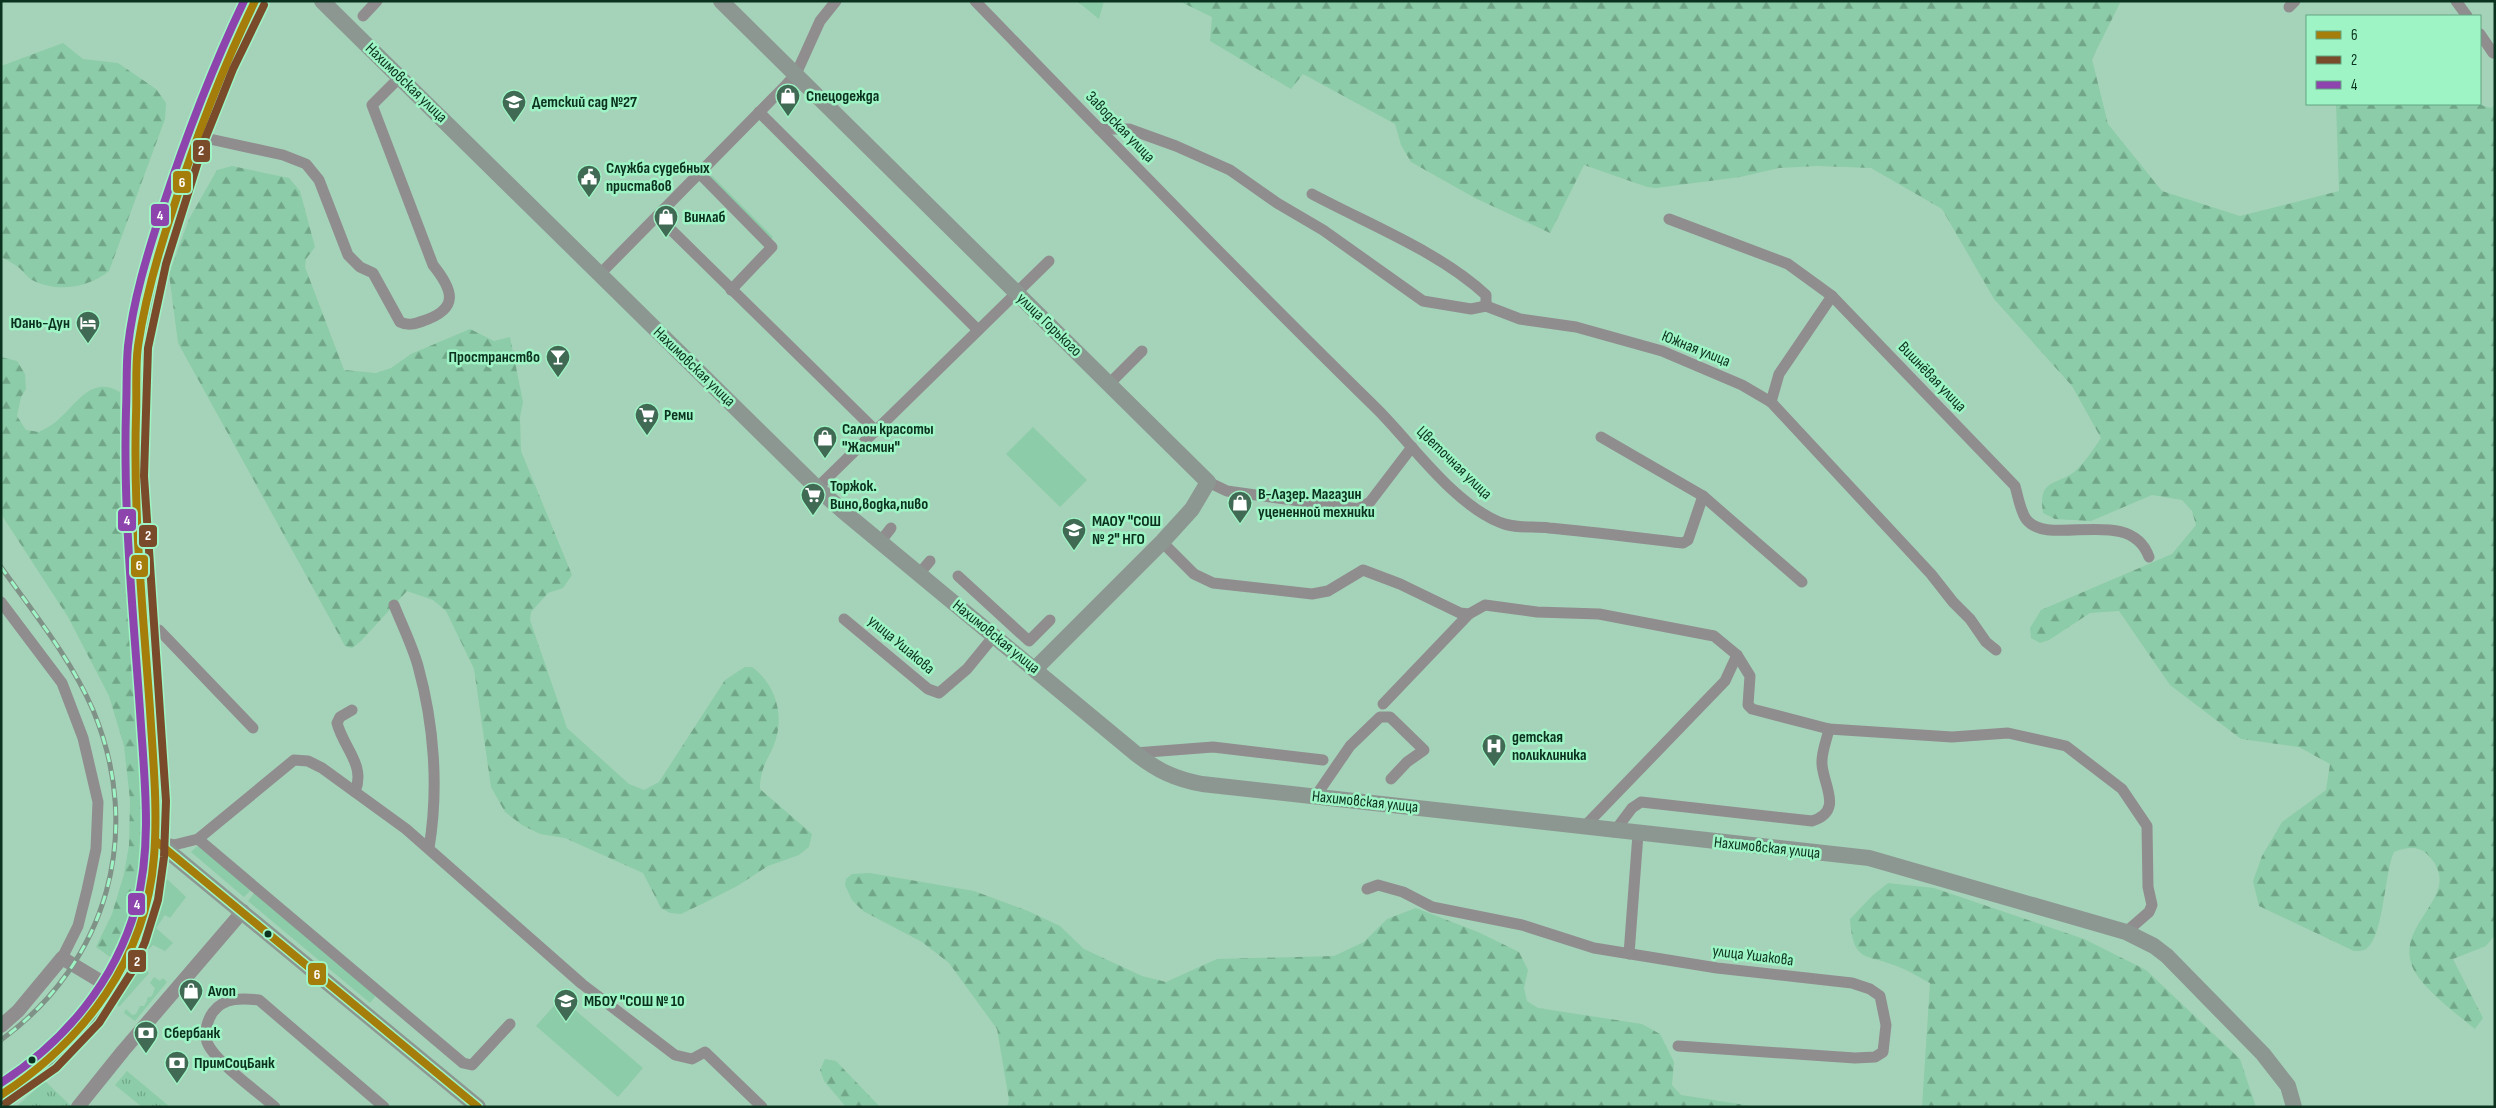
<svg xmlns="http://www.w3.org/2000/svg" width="2496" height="1108" font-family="'Sofia Sans Condensed',sans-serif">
<defs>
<pattern id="forest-firs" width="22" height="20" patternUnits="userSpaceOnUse" patternTransform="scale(1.25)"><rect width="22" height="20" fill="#8ccca8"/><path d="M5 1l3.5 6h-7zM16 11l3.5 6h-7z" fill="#71a688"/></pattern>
<pattern id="park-tufts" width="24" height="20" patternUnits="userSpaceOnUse" patternTransform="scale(1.25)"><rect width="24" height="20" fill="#8ccca8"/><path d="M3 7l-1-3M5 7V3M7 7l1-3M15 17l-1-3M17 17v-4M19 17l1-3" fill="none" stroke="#71a688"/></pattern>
</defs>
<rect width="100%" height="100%" fill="#a5d3b9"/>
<g fill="#8ccca8">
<polygon points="712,176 773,237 769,241 708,177"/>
<polygon points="1033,427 1087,480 1060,507 1006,454"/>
<polygon points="201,846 252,889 244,897 191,852 196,847"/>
<polygon points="167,879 186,897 170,918 165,915 156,928 173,943 165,951 153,945 149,949 144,947"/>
<polygon points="255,892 377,994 370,1003 248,901"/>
<polygon points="141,954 144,956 141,960 145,964 143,967 149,973 119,1007 116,1003"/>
<polygon points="154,977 160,981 163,978 167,982 135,1021 124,1013 126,1009 132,1015 136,1014 140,1006 144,1006 147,1001 147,998 152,996 155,988 150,983"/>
<polygon points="561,998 643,1068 618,1097 536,1026"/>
</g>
<g fill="url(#forest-firs)">
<polygon points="1077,1 1104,1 1099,19"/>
<path d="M1179,1H2121L2092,59L2108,124L2162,191L2240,216L2339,191L2336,104H2478L2491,108L2495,105V935L2486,946L2453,959L2483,1018L2475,1029C2457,1014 2417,985 2411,963C2398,919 2468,893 2426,853C2417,845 2403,848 2394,852C2384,874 2384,937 2366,949C2363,951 2357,951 2354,951L2259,906L2253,881L2262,856L2282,822L2326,790L2330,764L2299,747L2241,739L2170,685L2119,611L2090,613L2049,640L2040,643L2031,638L2030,628L2041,610L2172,554L2196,525L2192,511L2182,500L2152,495L2091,521L2055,519L2043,513C2038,479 2055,486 2074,472C2084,464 2094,448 2101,438L2072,386L1994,299L1942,209L1871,168L1817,166L1779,168L1740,177L1656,188L1647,187L1584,165L1550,233L1475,198L1411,162L1401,145L1395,124L1303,74L1291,89L1210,41L1212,17Z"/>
<path d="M63,43L83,59L118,63L156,89L166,103L165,119L109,271C88,288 57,293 32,280C27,277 23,271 18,267C13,263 7,260 1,257V66Z"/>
<path d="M232,166L289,178L300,191L315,247L306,259L305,267L344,370L376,373L391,368L411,354L470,329L494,341L510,337L523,402L520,417L521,451L572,575L563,588L548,593L531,612L530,620L567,728L629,784L644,790L659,782L725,680L745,667H752C773,682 783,709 777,735C772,757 760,763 760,789L812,834L809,847L799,855L768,866L739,885L704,903L681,914L670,913L661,908L643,873L565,838L540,834L522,825L505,812L491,787L474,669L446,611L433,600L407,591L361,641L352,648L345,646L178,343L169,274L189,219L217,170Z"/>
<path d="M1,357L17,361L25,374L26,389L21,397L17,416L26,430L39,432C46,428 53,425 59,419C77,403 92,375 120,392C121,450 121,508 126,566C132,628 138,689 141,751C145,821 146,894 110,957L96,947L112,914L124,874L129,845L130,800L124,746L109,696L68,617L1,514Z"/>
<polygon points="870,873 974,891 1028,911 1060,926 1084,949 1142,976 1166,982 1217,959 1334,956 1364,942 1387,919 1416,908 1478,932 1519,952 1528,970 1524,988 1527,1001 1538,1008 1642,1024 1660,1034 1674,1062 1672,1085 1681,1095 1758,1107 1007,1107 1009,1100 997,1029 949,963 922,942 863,911 852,900 845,885 846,879 852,874"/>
<path d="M1888,883L1934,888L2084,939L2146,970L2240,1059L2256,1107H1922L1930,983C1920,978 1910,971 1899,967C1866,953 1853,964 1850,919L1873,895Z"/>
<polygon points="825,1059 836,1061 880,1107 846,1107 824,1081 820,1070"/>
</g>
<g fill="url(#park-tufts)">
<polygon points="127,1071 170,1107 142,1107 115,1085"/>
<polygon points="45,1081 72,1107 16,1107"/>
</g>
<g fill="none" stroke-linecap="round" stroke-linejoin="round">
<g stroke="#908d8f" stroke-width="11">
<path d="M975,1C1108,138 1240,275 1377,409C1412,444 1453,503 1499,522C1514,529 1533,526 1549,528C1594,532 1639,538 1683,543L1688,540L1703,496"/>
<polyline points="2456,1 2467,16"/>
<polyline points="2289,7 2295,1"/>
<polyline points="363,16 377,1"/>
<polyline points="2480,34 2493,53"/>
<polyline points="759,112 978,330"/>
<polyline points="1099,129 1129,129 1176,146 1230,170 1277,203 1323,230 1423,301 1471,309 1486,306"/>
<path d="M196,136L283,155L306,164L319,180L348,255L360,267L373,273L400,322C408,326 415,324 423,321C459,309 454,291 433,265L372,105L400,77"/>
<polyline points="699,173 772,247 731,290"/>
<path d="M1312,194C1368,224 1440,252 1486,295V306"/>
<polyline points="657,216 876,431"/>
<path d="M1669,219L1788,264L1832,296L2015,486C2018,496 2020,510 2026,519C2048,549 2130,504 2149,557"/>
<polyline points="600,274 786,85 796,74 820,21 836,1"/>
<polyline points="1486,306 1520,319 1576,327 1662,351 1742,385 1771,402 1931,574 1953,602 1970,619 1986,642 1996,650"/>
<polyline points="1109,384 1142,351"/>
<polyline points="1771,402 1779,374 1832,296"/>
<polyline points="1601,437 1703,496 1802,582"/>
<polyline points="1208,482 1227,491 1358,509 1370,502 1412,447"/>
<polyline points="817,488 1049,261"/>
<polyline points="880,542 891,528"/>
<polyline points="1162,542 1194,574 1213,583 1312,594 1328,591 1363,570 1400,584 1460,613 1469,614 1485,605 1537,612 1599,614 1714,636 1737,655 1750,676 1748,705 1752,709 1829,729 1952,737 2008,733 2066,746 2122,789 2147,826 2148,887 2152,905 2149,912 2126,932"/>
<polyline points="919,574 930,561"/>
<polyline points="958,576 1029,641 1050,620"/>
<polyline points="1,602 62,683 83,738 98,802 96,849 87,890 78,926 62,958"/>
<path d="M394,605C402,625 412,645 418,666C434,724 439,788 429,848"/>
<polyline points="844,619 928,689 939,693 967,669 994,636"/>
<polyline points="144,629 159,630 253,728"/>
<polyline points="1383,704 1469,614"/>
<path d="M352,710L340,717L337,723C344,749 366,765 355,792"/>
<polyline points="1135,753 1213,747 1323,760"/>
<polyline points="1315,797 1350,746 1380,717 1390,717 1424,750 1407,762 1391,779"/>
<polyline points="1583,828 1725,681 1737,655"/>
<path d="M1614,832L1632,808L1641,802L1812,821C1844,811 1823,785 1822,764C1821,753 1827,739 1829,729"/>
<polyline points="198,839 463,1063 472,1065 510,1024"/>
<polyline points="160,842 174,845 198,839 294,760 308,761 322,768 406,829 582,984 675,1055 692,1059 705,1052 762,1107"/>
<polyline points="1367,889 1378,885 1403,892 1432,907 1522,925 1594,948 1717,968 1852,983 1870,989 1880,996 1886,1025 1883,1052 1875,1057 1855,1058 1678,1046"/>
<polyline points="1629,954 1638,834"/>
<path d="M275,1107C258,1092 214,1061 207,1042C204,1033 207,1020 213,1012C224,997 243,998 259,1000L384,1107"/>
</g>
<g stroke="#908d8f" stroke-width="14">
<polyline points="1,1026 18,1011 62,958 110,987"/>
<polyline points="78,1107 123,1051 243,911"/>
</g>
<g stroke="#8d9792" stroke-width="16">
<path d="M322,1L817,488L843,511L1135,753C1156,770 1175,779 1202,784L1869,858L2126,932L2154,946L2167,956L2263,1054L2288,1086L2294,1107"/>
<polyline points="721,1 1208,482 1192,509 1162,542 1035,669"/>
<polyline points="156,841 478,1107"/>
</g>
<path stroke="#86908b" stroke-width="18" d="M1,1095C68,1056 125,987 145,911C155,875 156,838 156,801L134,476L138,347L156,261L196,136L224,65L255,1"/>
<defs>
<path id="rail" d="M1,567C33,612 71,659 93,710C144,832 108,962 1,1040"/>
</defs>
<use href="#rail" stroke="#809287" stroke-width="5"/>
<use href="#rail" stroke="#9ef4c4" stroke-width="3" stroke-dasharray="9" stroke-linecap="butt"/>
<defs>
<g id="bus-1">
<polyline points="156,841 478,1107"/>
<path d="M1,1095C85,1040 146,959 154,857C158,808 153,759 150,710C143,612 133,514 136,416C137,393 135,368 138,346C145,299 158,253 173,209C196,137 222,69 255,1"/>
</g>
<polyline id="bus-2" points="6,1103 56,1068 99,1023 133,970 145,942 158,900 164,857 166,801 144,476 148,348 166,264 205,139 233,69 264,5"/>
<path id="bus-3" d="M1,1083C65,1041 115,982 136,907C153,844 144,776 140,711C133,611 123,511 126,410C127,389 126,367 128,346C133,301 147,255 161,212C185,139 211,70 244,1"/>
</defs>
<use href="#bus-1" stroke="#9ef4c4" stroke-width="11"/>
<use href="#bus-2" stroke="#9ef4c4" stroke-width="11"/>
<use href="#bus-3" stroke="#9ef4c4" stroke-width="11"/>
<use href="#bus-1" stroke="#a47d0b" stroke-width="8"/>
<use href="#bus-2" stroke="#7a4b2a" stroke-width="8"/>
<use href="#bus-3" stroke="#8e44ad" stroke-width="8"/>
</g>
<defs>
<symbol id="shop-pin" viewBox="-11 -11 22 30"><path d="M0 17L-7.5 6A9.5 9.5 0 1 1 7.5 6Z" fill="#416a55" stroke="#9ef4c4"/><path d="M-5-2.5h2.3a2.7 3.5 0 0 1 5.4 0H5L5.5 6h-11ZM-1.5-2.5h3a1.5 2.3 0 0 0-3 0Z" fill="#fff"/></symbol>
<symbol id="school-pin" viewBox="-11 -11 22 30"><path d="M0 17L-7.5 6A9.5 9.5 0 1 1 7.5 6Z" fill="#416a55" stroke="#9ef4c4"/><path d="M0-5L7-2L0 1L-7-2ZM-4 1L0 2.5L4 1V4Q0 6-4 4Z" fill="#fff"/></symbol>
<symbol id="civic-pin" viewBox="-11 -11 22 30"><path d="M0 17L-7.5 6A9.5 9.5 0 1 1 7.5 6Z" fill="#416a55" stroke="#9ef4c4"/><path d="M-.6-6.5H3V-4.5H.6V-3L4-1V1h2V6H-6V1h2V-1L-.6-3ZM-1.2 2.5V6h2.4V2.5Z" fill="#fff"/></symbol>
<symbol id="hotel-pin" viewBox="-11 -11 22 30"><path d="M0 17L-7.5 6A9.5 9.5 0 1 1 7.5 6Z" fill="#416a55" stroke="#9ef4c4"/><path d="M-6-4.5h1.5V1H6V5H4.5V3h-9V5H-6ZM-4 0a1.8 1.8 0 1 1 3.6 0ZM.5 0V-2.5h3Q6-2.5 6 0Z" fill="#fff"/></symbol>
<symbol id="bar-pin" viewBox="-11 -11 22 30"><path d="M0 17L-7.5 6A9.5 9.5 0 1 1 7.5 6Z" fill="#416a55" stroke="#9ef4c4"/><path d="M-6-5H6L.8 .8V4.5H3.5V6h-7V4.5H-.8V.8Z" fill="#fff"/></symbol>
<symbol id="supermarket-pin" viewBox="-11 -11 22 30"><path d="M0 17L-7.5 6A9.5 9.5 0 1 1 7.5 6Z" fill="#416a55" stroke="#9ef4c4"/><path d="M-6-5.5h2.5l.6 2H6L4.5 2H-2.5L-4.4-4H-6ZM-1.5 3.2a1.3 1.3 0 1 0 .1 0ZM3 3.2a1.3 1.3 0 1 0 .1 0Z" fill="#fff"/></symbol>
<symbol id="hospital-pin" viewBox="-11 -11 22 30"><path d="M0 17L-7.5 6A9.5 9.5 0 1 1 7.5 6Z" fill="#416a55" stroke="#9ef4c4"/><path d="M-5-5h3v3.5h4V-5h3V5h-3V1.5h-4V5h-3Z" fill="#fff"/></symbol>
<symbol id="bank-pin" viewBox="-11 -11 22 30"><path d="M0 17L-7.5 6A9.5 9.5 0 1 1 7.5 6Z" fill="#416a55" stroke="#9ef4c4"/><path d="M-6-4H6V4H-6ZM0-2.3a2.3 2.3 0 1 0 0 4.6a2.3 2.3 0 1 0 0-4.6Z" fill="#fff"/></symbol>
</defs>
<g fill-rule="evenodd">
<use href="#shop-pin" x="774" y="82" width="28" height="38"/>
<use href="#school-pin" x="500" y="88" width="28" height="38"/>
<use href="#civic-pin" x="575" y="163" width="28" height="38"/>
<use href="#shop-pin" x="652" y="203" width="28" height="38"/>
<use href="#hotel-pin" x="74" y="309" width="28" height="38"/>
<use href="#bar-pin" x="544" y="343" width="28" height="38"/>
<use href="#supermarket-pin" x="633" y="401" width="28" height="38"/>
<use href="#shop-pin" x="811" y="424" width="28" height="38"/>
<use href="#supermarket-pin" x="799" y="481" width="28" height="38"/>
<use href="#shop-pin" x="1226" y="489" width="28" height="38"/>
<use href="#school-pin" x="1060" y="516" width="28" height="38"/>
<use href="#hospital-pin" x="1480" y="732" width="28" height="38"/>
<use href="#shop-pin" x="177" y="977" width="28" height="38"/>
<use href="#school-pin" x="552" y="987" width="28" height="38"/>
<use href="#bank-pin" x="132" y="1019" width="28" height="38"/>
<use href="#bank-pin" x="163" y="1049" width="28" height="38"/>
</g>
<g fill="#0b311f" stroke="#9ef4c4" stroke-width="2">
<circle cx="268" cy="934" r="4.5"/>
<circle cx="32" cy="1060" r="4.5"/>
</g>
<g text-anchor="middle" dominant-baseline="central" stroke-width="5" stroke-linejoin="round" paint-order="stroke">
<g font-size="16" fill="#0b311f" stroke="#9ef4c4">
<text transform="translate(406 83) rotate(44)">Нахимовская улица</text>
<text transform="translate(1120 127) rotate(46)">Заводская улица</text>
<text transform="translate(1049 325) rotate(44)">улица Горького</text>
<text transform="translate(1696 349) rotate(22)">Южная улица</text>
<text transform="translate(694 367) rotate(44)">Нахимовская улица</text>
<text transform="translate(1932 377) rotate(46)">Вишнёвая улица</text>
<text transform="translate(1454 463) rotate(44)">Цветочная улица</text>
<text transform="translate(996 637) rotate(39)">Нахимовская улица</text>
<text transform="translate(901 645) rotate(40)">улица Ушакова</text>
<text transform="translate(1365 802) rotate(6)">Нахимовская улица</text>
<text transform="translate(1767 848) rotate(6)">Нахимовская улица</text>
<text transform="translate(1753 956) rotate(7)">улица Ушакова</text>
</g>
<g font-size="16" font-weight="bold" fill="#0b311f" stroke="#9ef4c4" text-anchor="start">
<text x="806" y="96">Спецодежда</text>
<text x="532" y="102">Детский сад №27</text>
<text x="606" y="168">Служба судебных<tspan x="606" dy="18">приставов</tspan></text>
<text x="684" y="217">Винлаб</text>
<text x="70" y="323" text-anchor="end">Юань-Дун</text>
<text x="540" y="357" text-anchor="end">Пространство</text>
<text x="664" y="415">Реми</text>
<text x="842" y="429">Салон красоты<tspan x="842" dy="18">"Жасмин"</tspan></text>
<text x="830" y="486">Торжок.<tspan x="830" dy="18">Вино,водка,пиво</tspan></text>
<text x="1258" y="494">В-Лазер. Магазин<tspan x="1258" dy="18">уцененной техники</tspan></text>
<text x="1092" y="521">МАОУ "СОШ<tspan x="1092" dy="18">№ 2" НГО</tspan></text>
<text x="1512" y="737">детская<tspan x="1512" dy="18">поликлиника</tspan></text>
<text x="208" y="991">Avon</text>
<text x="584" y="1001">МБОУ "СОШ № 10</text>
<text x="164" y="1033">Сбербанк</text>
<text x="194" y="1063">ПримСоцБанк</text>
</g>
</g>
<g stroke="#9ef4c4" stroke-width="2">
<rect x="192" y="139" width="19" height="24" rx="5" fill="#7a4b2a"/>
<rect x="172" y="170" width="20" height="24" rx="5" fill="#a47d0b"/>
<rect x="150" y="203" width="20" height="24" rx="5" fill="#8e44ad"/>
<rect x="117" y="508" width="20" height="24" rx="5" fill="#8e44ad"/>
<rect x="138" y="524" width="20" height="24" rx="5" fill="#7a4b2a"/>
<rect x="130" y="554" width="19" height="24" rx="5" fill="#a47d0b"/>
<rect x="127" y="892" width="19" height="24" rx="5" fill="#8e44ad"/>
<rect x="127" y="949" width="20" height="24" rx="5" fill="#7a4b2a"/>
<rect x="307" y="962" width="20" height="24" rx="5" fill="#a47d0b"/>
</g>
<g font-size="14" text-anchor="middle" font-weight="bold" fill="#fff">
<text x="201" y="155">2</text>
<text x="182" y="187">6</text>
<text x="160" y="220">4</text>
<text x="127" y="525">4</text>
<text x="148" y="540">2</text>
<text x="139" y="570">6</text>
<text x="137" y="909">4</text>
<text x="137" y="966">2</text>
<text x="317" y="979">6</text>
</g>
<rect width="2496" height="1108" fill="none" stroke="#0b311f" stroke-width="5"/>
<rect x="2306" y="15" width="175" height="90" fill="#9ef4c4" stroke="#63a682"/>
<rect x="2316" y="31" width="25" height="8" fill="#a47d0b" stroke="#63a682"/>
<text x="2351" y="40" font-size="15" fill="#0b311f">6</text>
<rect x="2316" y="56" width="25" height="8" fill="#7a4b2a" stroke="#63a682"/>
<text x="2351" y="65" font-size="15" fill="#0b311f">2</text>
<rect x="2316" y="81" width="25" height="8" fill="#8e44ad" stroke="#63a682"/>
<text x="2351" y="90" font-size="15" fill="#0b311f">4</text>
</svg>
